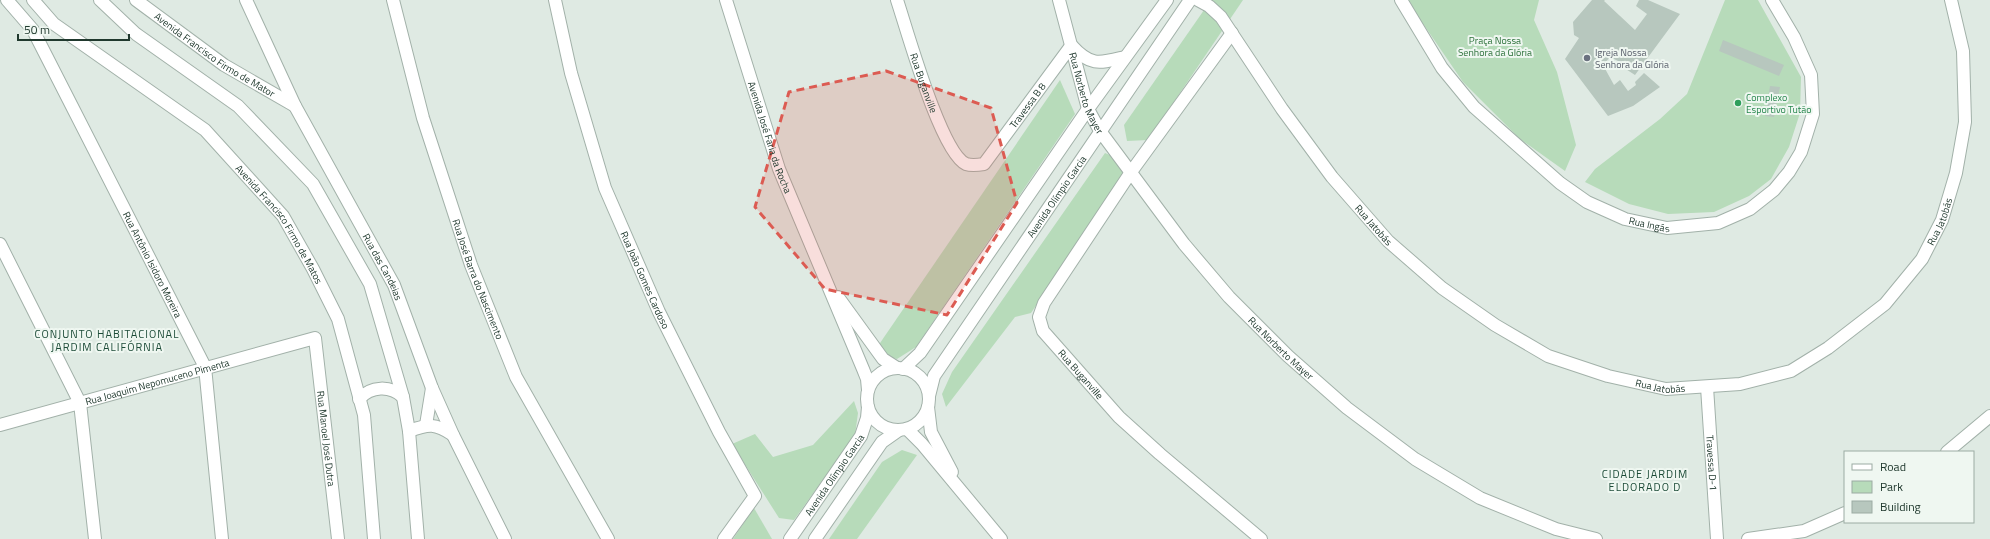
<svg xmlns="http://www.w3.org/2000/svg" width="1990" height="539" font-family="'Titillium Web',sans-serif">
<rect width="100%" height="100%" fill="#dfeae3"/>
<g fill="#b7dbba">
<polygon points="1211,0 1243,0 1148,140 1127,141 1124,125"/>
<polygon points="1409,0 1539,0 1534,20 1557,72 1576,145 1565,171 1520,139 1463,82 1415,12"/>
<polygon points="1725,0 1758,0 1801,77 1800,113 1789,147 1771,179 1749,196 1714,212 1668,214 1629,204 1585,182 1595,169 1660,119 1687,94"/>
<polygon points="1060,80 1075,114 916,347 897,359 882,355 878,346"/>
<polygon points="1105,153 1117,158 1125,174 1031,313 1015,317 946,407 942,394 952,372"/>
<polygon points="854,401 858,413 855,435 794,520 779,518 732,444 755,434 773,457 813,445"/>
<polygon points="902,450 917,455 857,539 829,539 882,462"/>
<polygon points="754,508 772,539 733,539"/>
</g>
<g fill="#b7c7be">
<polygon points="1592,0 1605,0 1604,1 1635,30 1647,14 1636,6 1639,0 1648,0 1680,14 1635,75 1618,64 1620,62 1610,57 1603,65 1614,85 1620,80 1628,91 1636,85 1635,82 1644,73 1660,87 1633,106 1608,116 1565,59 1579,38 1574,35 1573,22"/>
<polygon points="1723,40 1784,65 1779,76 1719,51"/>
<polygon points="1770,86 1780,87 1774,117 1765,116"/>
</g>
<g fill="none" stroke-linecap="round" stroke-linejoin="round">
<defs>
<g id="minor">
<path id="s1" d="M7,0L33,30L205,367L222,539"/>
<path id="s2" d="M33,0L54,24L205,130L283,216L313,269L338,319L364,415L374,539"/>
<polyline points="100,0 136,34 238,106 313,184 370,284 403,397 409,431 418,539"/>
<path id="s3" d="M136,0L224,65L295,106"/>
<path id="s4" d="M246,0L295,106L394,285L432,388L453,435L505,539"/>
<path id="s5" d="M393,0L423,118L471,265L516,377L608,539"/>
<path id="s6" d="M555,0L571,73L605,188L659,312L719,432L755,496L724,539"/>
<path id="s7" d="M726,0L779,169L863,369L867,379L868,390"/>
<path id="s8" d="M897,0C907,30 941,153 966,164C972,166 978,165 984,164L1071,46"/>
<path id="s9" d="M1059,0L1088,109L1100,131L1184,244L1229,297L1288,356L1347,408L1415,459L1480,498L1556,529L1596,539"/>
<path id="s10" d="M1198,0L1209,6L1221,17L1282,109L1332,177L1388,241L1442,288L1495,325L1548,356L1608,376L1666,389L1740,384L1791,371L1828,348L1885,304L1922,259L1942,220L1956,173L1965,122L1963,51L1951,0"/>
<path id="s11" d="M1401,0L1442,68L1474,107L1560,183L1587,202L1625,219L1667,228L1718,223L1750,209L1774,190L1789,172L1801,152L1813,114L1811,75L1794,37L1772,0"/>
<path id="s12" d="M1232,33L1131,172L1044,303L1039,317L1043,331L1119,417L1160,454L1261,539"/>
<path d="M1072,46C1091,67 1100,63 1125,57"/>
<polyline points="0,244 80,403 95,539"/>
<polyline points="838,297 883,359 897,368"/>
<circle cx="898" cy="399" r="31"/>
<polyline points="903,369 920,353 1088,109 1167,0"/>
<path id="s13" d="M1707,387L1717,539"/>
<path id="s14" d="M929,396L934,376L1190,0"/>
<path d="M359,399C371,386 390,385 403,397"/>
<polyline points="928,407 931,432 952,472"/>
<path id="s15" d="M0,425L315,338L338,539"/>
<polyline points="426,425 432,388"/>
<polyline points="907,429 922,444 1001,539"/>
<path d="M409,431C429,424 435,423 453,435"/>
<polyline points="1947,452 1990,416"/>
<path id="s16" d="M790,539L861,436L867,418L868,407"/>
<polyline points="815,539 882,442 899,430"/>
<polyline points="1748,539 1804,531 1845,513"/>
</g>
</defs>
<use href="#minor" stroke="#a2b1a9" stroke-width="14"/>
<use href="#minor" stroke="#fff" stroke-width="12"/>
</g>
<path fill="#dc5b52" fill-opacity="0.2" stroke="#dc5b52" stroke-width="3" stroke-dasharray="8 5" stroke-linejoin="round" d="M886,71L991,108L1017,203L947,315L825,289L755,207L789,92Z"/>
<circle fill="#6b7280" stroke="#eff7f1" stroke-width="1.5" cx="1587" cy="58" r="4"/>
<circle fill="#2e9e5b" stroke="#eff7f1" stroke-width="1.5" cx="1738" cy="103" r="4"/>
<g text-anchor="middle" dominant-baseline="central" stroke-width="4" stroke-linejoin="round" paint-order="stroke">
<g font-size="10" fill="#2b7039" stroke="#eff7f1">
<text x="1495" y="40">Praça Nossa<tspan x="1495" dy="12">Senhora da Glória</tspan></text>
</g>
<g font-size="10" fill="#5b616d" stroke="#eff7f1" text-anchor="start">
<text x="1595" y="52">Igreja Nossa<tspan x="1595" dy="12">Senhora da Glória</tspan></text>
</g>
<g font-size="10" fill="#20392e" stroke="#eff7f1">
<text stroke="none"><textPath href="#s3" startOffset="96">Avenida Francisco Firmo de Mator</textPath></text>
<text stroke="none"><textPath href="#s8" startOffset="87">Rua Buganville</textPath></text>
<text stroke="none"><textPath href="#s9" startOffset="97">Rua Norberto Mayer</textPath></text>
<text stroke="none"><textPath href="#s8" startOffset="271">Travessa B 8</textPath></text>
<text stroke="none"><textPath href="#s7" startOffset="144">Avenida José Faria da Rocha</textPath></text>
<text stroke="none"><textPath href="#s14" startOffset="238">Avenida Olímpio Garcia</textPath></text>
<text stroke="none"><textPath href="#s10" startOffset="971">Rua Jatobás</textPath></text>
<text stroke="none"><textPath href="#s11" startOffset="344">Rua Ingás</textPath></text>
<text stroke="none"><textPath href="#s10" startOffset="287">Rua Jatobás</textPath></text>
<text stroke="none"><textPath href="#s2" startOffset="337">Avenida Francisco Firmo de Matos</textPath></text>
<text stroke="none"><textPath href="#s1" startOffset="303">Rua Antônio Isidoro Moreira</textPath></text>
<text stroke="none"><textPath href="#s4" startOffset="300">Rua das Candeias</textPath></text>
<text stroke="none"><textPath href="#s5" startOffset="292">Rua José Barra do Nascimento</textPath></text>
<text stroke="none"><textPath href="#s6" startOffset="295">Rua João Gomes Cardoso</textPath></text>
<text stroke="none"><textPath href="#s9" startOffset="421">Rua Norberto Mayer</textPath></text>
<text stroke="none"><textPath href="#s12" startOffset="416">Rua Buganville</textPath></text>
<text stroke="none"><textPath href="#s15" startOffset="163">Rua Joaquim Nepomuceno Pimenta</textPath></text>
<text stroke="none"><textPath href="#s10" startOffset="623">Rua Jatobás</textPath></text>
<text stroke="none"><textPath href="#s15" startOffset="428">Rua Manoel José Dutra</textPath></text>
<text stroke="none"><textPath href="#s13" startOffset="76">Travessa D-1</textPath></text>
<text stroke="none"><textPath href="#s16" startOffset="78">Avenida Olímpio Garcia</textPath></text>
</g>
<g font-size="10" fill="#27864d" stroke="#eff7f1" text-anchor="start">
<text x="1746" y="97">Complexo<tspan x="1746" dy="12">Esportivo Tutão</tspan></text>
</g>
<g font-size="11" letter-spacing="1" fill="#1c4b37" stroke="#eff7f1">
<text x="107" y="334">CONJUNTO HABITACIONAL<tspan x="107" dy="13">JARDIM CALIFÓRNIA</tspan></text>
<text x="1645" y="474">CIDADE JARDIM<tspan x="1645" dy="13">ELDORADO D</tspan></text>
</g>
</g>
<rect x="1844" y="451" width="130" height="72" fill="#eff7f1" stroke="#9caba3"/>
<rect x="1852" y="464" width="20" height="6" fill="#ffffff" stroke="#9caba3"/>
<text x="1880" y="471" font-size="12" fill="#20392e">Road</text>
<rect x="1852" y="481" width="20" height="12" fill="#b7dbba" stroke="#9caba3"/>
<text x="1880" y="491" font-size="12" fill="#20392e">Park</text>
<rect x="1852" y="501" width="20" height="12" fill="#b7c7be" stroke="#9caba3"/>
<text x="1880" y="511" font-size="12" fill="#20392e">Building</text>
<path d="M18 34v6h111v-6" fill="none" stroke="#20392e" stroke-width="2"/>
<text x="24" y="34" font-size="12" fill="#20392e" stroke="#eff7f1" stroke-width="3" paint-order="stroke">50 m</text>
</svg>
